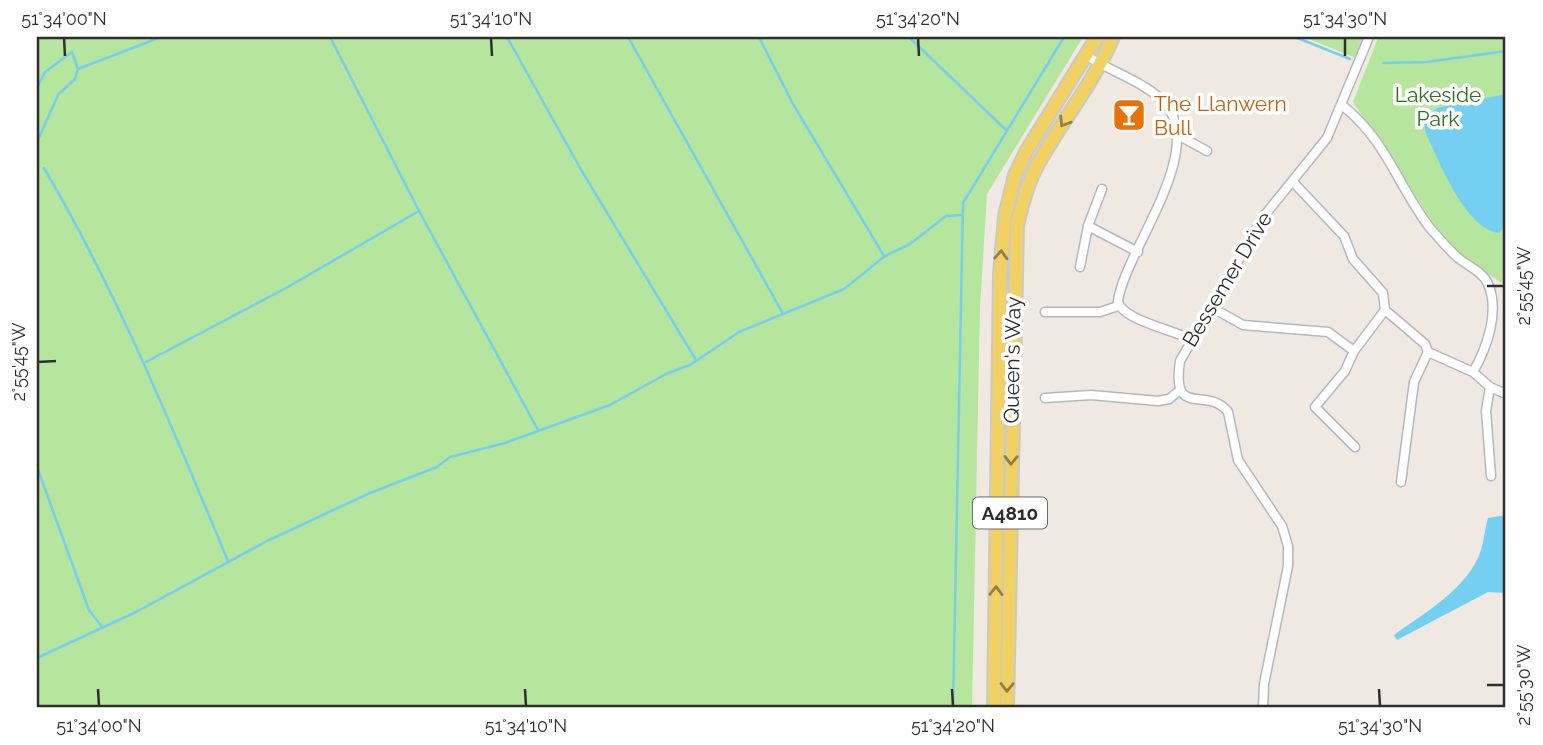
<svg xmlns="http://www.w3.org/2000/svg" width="1543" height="745" font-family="Raleway,sans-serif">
<rect width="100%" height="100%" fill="#efe9e1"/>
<g fill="#b6e59e">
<polygon points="37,37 1083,37 987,194 980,307 972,708 37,708"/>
<polygon points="1304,37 1365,37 1356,58"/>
<polygon points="1506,37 1506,286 1462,256 1434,224 1353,102 1378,38"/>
</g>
<g fill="#75cff0">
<path d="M1506,94V225L1499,233C1465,229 1438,159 1425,131V118L1437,108Z"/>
<path d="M1506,515V593L1488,592L1397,640L1394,635C1424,613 1469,588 1481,550C1484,540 1485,528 1488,518Z"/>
</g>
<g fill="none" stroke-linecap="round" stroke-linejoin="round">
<g stroke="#75cff0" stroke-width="2.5">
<polyline points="330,37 419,211 538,430"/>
<polyline points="507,37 580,168 696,360"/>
<polyline points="628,37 782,312"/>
<polyline points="759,37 793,104 884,256"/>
<polyline points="909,37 1007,131"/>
<polyline points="1295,37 1350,59"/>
<polyline points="1383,63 1427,62 1506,51"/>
<polyline points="78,69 161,37"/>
<polyline points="37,88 45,72 72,52 78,69 75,79 58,95 37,142"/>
<path d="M44,168C118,294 172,427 228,561"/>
<polyline points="146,362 286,288 419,211"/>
<polyline points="37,467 89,610 102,627"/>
<polyline points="37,658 136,612 267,541 370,493 437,467 450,457 505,443 610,405 668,373 690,365 739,332 844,289 885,256 910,244 946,216 963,215"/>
<polyline points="953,708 963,203 1064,37"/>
</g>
<defs>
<g id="minor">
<path d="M1087,56C1110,71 1142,81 1162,100C1211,148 1125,250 1118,301C1120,319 1173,330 1190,339"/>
<path d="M1343,106C1386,140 1398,186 1430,228C1438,237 1447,248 1456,256C1465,265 1483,271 1488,284C1500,311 1487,348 1473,372"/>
<polyline points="1176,134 1207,151"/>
<polyline points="1293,182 1344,236 1353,259 1383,293 1385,310 1425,344 1428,352 1473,372 1490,387 1506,394"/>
<polyline points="1088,226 1138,252"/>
<polyline points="1080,267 1088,226 1102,189"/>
<polyline points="1211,307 1243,325 1328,332 1354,351"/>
<polyline points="1045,312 1100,312 1118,306"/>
<polyline points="1490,387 1486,411 1491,476"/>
<polyline points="1045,398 1091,395 1158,401 1169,399 1180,390"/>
<polyline points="1355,447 1315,407 1345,371 1354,351 1385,310"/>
<polyline points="1401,482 1414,382 1428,352"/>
<path d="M1263,708L1264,684L1288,566V546L1282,526L1238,460L1228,412C1207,385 1171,420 1180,361L1264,216L1327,138L1369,37"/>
</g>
<g id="primary">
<polyline points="994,708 1000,275 1005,216 1015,175 1026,152 1097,37"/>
<path d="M1007,708L1017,226C1022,205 1027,184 1038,164C1062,121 1094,82 1113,37"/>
</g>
</defs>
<use href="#minor" stroke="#b4b7c1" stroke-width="11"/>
<use href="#primary" stroke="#c9c9c9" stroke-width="16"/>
<use href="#minor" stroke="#fff" stroke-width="8"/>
<use href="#primary" stroke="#f2d163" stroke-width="12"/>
</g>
<defs><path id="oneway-chevron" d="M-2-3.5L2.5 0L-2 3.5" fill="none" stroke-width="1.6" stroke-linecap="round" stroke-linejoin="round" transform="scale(1.75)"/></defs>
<g stroke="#908048">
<use href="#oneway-chevron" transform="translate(1064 122) rotate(122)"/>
<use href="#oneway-chevron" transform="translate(1001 255) rotate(-87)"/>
<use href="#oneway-chevron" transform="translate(1011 460) rotate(91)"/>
<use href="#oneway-chevron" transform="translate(996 591) rotate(-89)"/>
<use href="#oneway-chevron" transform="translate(1007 687) rotate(91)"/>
</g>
<path fill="none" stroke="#2e2e2e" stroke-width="2.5" d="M64,38L65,56M491,38L492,56M918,38L919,56M1345,38V56M1487,286H1504M38,362L56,361M1487,685H1504M98,689L99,706M525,689L526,706M952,689L953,706M1379,689L1380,706"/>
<defs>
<symbol id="bar-square" viewBox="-11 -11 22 22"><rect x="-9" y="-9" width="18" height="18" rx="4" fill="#e8710a" stroke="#fff"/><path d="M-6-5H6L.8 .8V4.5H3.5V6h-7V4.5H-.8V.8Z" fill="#fff"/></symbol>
</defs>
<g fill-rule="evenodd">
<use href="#bar-square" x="1110" y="96" width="38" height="38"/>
</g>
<g text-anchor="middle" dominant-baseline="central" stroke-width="7" stroke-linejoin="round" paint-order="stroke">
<rect fill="#fff" stroke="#6d6d6d" stroke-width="2" x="973" y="497.5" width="74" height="31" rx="5"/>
<g font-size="19" font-weight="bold" fill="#2e2e2e">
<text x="1010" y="513">A4810</text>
</g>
<g font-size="21" fill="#2c6e1b" stroke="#fff">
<text x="1438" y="94">Lakeside<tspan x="1438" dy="24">Park</tspan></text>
</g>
<g font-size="21" fill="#c56008" stroke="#fff" text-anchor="start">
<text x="1154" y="103">The Llanwern<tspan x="1154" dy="24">Bull</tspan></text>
</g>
<g font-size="21" fill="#2e2e2e" stroke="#fff">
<text transform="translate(1227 279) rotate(-59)">Bessemer Drive</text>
<text transform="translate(1012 360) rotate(-89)">Queen's Way</text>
</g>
</g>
<rect width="1543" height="745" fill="none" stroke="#ffffff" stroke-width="77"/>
<rect x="38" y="38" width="1466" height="668" fill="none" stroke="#2e2e2e" stroke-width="2.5"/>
<g font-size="18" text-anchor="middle" fill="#2e2e2e">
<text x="64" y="25">51°34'00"N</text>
<text x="491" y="25">51°34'10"N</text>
<text x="918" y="25">51°34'20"N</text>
<text x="1345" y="25">51°34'30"N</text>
<text transform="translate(1524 286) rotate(-90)" y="6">2°55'45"W</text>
<text transform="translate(19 362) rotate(-90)" y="6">2°55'45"W</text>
<text transform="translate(1524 685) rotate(-90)" y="6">2°55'30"W</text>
<text x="99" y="732">51°34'00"N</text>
<text x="526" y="732">51°34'10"N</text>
<text x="953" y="732">51°34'20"N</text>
<text x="1380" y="732">51°34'30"N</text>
</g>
</svg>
